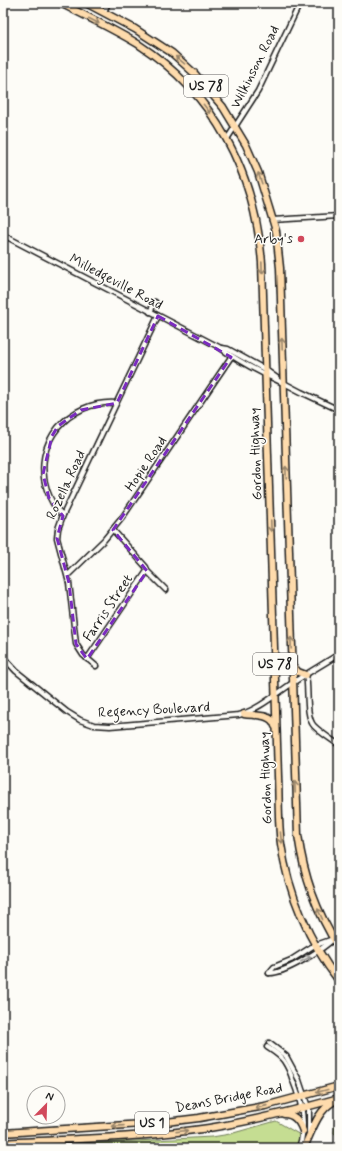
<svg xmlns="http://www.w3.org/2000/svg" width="342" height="1151" font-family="Mynerve,sans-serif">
<rect width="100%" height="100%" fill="#fdfcf7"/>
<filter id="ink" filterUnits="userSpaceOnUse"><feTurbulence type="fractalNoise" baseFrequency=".025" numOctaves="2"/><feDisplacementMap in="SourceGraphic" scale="8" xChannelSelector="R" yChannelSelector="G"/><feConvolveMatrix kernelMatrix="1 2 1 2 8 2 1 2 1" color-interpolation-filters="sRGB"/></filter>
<g filter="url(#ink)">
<g fill="#c5dd92" stroke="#707c57">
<polygon points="339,1114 339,1138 334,1133 336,1116"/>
<polygon points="276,1121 302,1136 298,1148 3,1148 212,1137 230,1134"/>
</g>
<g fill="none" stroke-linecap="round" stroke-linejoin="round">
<defs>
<g id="minor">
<polyline points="104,12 108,3"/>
<polyline points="227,139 258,91 300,3"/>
<polyline points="272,220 339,216"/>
<path d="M3,235L219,347C239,362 261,373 283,383"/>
<polyline points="150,312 155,302"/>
<polyline points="222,348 228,349 266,370 277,378"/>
<polyline points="282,382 301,392 339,410"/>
<polyline points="336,408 339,402"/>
<path d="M63,515C55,509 50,499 47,490C31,443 69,400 116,403"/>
<polyline points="147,571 166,590"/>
<polyline points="68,575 104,540 122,518 231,357"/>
<path d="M3,657L16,671L67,712L80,720L94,725L110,726L239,715C260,709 278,692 297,680C311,671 325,663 339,654"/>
<polyline points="87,659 147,571 146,567 113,530"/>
<polyline points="96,666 83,655 76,644 69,583 57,538 58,529 63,515 158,316"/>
<path d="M306,675C309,689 305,716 314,726C321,733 331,739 339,745"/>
<polyline points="269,973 274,967 291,960 313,946 339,937"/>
<path d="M269,973C284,974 318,952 330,942"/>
<polyline points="269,1043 286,1056 299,1080 309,1110 309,1132"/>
<path d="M267,1047C273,1051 280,1055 284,1061C288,1067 291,1074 293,1081C302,1103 307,1125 299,1148"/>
</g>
<g id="highway">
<path d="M60,3C86,16 113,29 138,44C215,94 255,173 262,263L278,776C279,799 278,822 281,844C288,893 309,942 339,981"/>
<path d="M86,3L135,29L172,53L194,73L223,107L246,145L258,172L276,231L280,268L298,835C304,877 316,911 339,948"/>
<polyline points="292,665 298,672 306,675"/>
<path d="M244,714C254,716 272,713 275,726"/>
<path d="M284,1114C295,1114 300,1122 303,1131"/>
<polyline points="3,1133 158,1123 199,1118 265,1106 339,1086"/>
<path d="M3,1143C71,1139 141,1138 209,1128C253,1121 296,1110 339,1098"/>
<path d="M306,1143C313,1128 318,1111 333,1102"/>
</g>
</defs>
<use href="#minor" stroke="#1c1c1c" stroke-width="7"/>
<use href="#highway" stroke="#1c1c1c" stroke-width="9"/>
<use href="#minor" stroke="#fdfcf7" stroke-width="4"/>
<use href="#highway" stroke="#fedbac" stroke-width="6"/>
</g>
<defs><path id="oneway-shaft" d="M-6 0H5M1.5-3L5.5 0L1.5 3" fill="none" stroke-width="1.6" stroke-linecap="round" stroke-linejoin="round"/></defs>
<g stroke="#98856b">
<use href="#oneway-shaft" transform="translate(94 21) rotate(27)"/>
<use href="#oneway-shaft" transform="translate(180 60) rotate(-140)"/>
<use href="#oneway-shaft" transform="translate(207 109) rotate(52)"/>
<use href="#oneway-shaft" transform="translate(260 178) rotate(-109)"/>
<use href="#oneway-shaft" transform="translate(262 268) rotate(88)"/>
<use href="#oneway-shaft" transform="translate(282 344) rotate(-92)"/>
<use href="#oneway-shaft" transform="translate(286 472) rotate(-92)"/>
<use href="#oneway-shaft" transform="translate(271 526) rotate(88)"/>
<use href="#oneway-shaft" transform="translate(291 643) rotate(-91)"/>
<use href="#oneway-shaft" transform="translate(295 787) rotate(-92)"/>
<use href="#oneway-shaft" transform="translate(281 838) rotate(84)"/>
<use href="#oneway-shaft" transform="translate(320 914) rotate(-115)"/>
<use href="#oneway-shaft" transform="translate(322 1091) rotate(165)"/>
<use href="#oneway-shaft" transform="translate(261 1107) rotate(167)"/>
<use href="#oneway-shaft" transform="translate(118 1126) rotate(176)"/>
<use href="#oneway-shaft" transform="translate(182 1131) rotate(-6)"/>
</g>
<use stroke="#989794" href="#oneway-shaft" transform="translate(306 959) rotate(-27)"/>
</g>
<path fill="none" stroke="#7b2cbf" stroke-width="3" stroke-dasharray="8 5" stroke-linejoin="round" d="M158,316L231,357L113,530L147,571L87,659L76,644L69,583L57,538L63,516L49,498L43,474L52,436L58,426L81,410L117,403Z"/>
<circle fill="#d1495b" stroke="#fdfcf7" stroke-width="1.5" cx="301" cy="239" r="4"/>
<g text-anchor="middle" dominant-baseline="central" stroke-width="3" stroke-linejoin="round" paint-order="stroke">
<g fill="#fdfcf7" stroke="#605f5e" stroke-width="1">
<rect x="184" y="75" width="44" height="22" rx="3"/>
<rect x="253" y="653" width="44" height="22" rx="3"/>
<rect x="135" y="1112" width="34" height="22" rx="3"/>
</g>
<g font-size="13" font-weight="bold" fill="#1c1c1c">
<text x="206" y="86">US 78</text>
<text x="275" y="664">US 78</text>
<text x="152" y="1123">US 1</text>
</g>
<g font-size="14" fill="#1c1c1c" stroke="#fdfcf7">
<text transform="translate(255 67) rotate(-63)">Wilkinson Road</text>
<text transform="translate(116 282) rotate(28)">Milledgeville Road</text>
<text transform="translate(256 454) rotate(-92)">Gordon Highway</text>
<text transform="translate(146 464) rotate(-56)">Hopie Road</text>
<text transform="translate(66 485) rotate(-65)">Rozella Road</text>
<text transform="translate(108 608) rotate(-56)">Farris Street</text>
<text transform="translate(154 710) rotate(-3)">Regency Boulevard</text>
<text transform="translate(266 778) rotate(-92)">Gordon Highway</text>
<text transform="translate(229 1098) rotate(-11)">Deans Bridge Road</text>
</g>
<g font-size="14" fill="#1c1c1c" stroke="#fdfcf7" text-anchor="end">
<text x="293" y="239">Arby's</text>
</g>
</g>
<rect width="342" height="1151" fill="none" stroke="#fdfcf7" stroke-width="16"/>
<rect x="8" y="8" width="326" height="1135" fill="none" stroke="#1c1c1c" stroke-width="1.5" filter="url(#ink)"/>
<g transform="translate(46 1105) rotate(23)"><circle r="19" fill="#fdfcf7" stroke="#a3a29f"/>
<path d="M0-3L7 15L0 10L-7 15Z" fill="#d1495b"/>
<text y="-6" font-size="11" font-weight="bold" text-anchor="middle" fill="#1c1c1c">N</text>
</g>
</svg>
